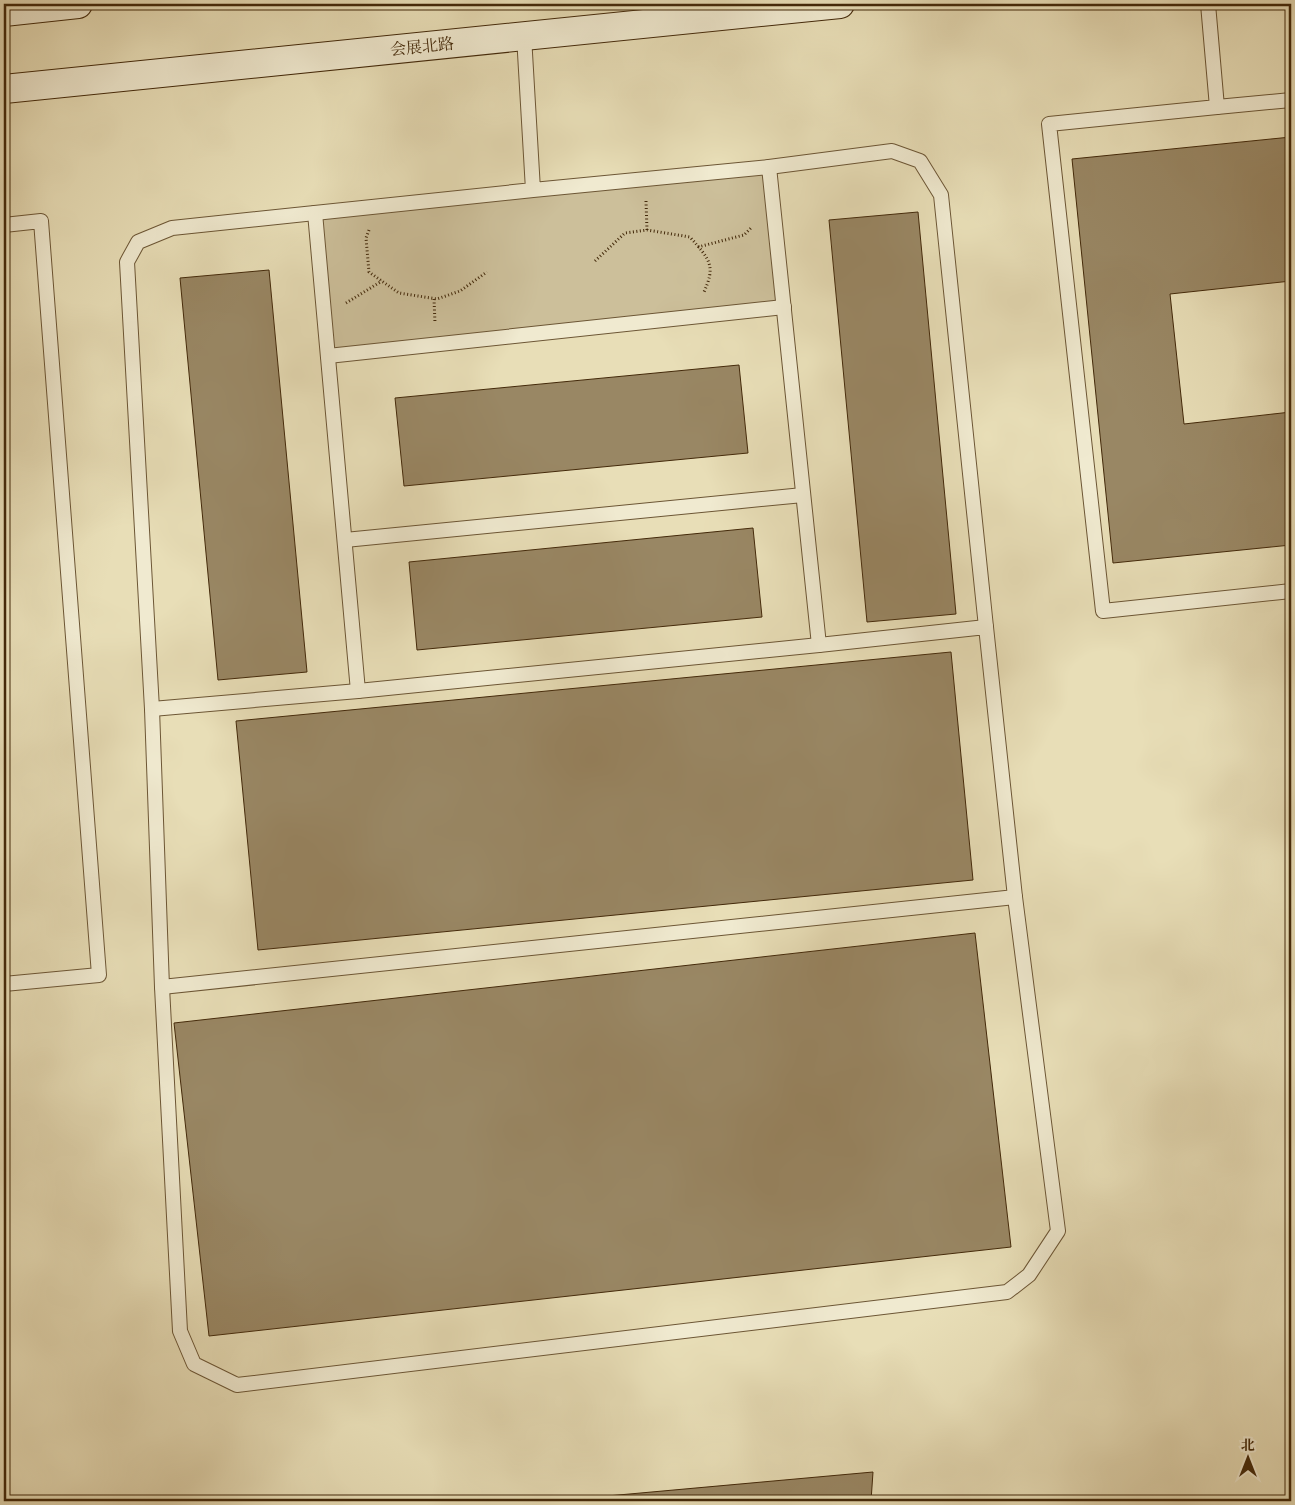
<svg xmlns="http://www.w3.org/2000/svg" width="1295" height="1505" font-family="'IM FELL Double Pica','Noto Serif SC',serif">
<rect width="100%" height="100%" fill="#e8deb7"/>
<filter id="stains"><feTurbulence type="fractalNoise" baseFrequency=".004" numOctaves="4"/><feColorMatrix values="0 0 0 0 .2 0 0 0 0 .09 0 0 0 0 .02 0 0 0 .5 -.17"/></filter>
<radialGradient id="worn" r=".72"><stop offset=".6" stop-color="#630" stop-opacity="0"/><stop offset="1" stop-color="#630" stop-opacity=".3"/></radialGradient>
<polygon fill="#ccbf9a" stroke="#887452" points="769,167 784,307 328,356 315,213"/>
<g fill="#998764" stroke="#43290a">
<polygon points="1291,137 1291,281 1170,294 1184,424 1291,412 1291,545 1113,563 1072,159"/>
<polygon points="918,212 956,614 867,622 829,220"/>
<polygon points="269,270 307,672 218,680 180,278"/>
<polygon points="739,365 748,453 404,486 395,398"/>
<polygon points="753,528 762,617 417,650 409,562"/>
<polygon points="951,652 973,880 258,950 236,721"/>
<polygon points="975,933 1011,1247 209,1336 174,1023"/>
<polygon points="873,1472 871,1501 552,1501"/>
</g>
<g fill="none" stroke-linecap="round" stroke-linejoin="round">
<defs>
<g id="service">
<polyline points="1208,4 1217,107 1049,124 1103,611 1291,591"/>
<polyline points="524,36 533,190 172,228 138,242 127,262 152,709 162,987 1015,897 986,627 819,645 769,167 533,190"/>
<polyline points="1217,107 1291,100"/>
<polyline points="769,167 892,151 920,161 941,195 986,627"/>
<polyline points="315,213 358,691"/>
<polyline points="4,225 41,221 99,975 4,984"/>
<polyline points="328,356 784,307"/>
<polyline points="345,540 803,495"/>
<polyline points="152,709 358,691 819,645"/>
<polyline points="162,987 180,1331 194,1364 237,1385 1007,1292 1029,1275 1058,1231 1015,897"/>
</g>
<g id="secondary">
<polyline points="4,12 78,4"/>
<polyline points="4,89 840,4"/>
</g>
</defs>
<use href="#service" stroke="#6c5635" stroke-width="16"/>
<use href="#secondary" stroke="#43290a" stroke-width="30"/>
<g stroke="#43290a" stroke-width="3" stroke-dasharray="1 2.5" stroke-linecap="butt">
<polyline points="646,201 647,230"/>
<polyline points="369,230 366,238 369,272 399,293 437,299 460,291 487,272"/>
<polyline points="698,247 744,235 751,228"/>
<path d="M595,261L625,233L647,230L690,237C709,259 717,265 703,294"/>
<polyline points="434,299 435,323"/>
<polyline points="346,303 382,281"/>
</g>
<use href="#service" stroke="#f0ead0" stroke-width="14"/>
<use href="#secondary" stroke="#f0ead0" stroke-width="28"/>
</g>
<g text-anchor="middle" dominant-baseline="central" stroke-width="4.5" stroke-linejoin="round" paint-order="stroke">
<g font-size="16" fill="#43290a" stroke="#f0ead0">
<text transform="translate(422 47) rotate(-6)">会展北路</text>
</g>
</g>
<rect width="1295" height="1505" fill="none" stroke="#e8deb7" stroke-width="20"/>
<rect x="5" y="5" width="1285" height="1495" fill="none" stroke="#43290a" stroke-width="2.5"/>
<rect x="10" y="10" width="1275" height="1485" fill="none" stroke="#43290a"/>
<g transform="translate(1248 1458)" stroke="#f0ead0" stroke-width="4" paint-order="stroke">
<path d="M0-4L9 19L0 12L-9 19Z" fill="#43290a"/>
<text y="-8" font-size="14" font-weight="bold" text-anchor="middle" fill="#43290a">北</text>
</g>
<rect width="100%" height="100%" filter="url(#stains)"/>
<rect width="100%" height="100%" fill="url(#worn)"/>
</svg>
